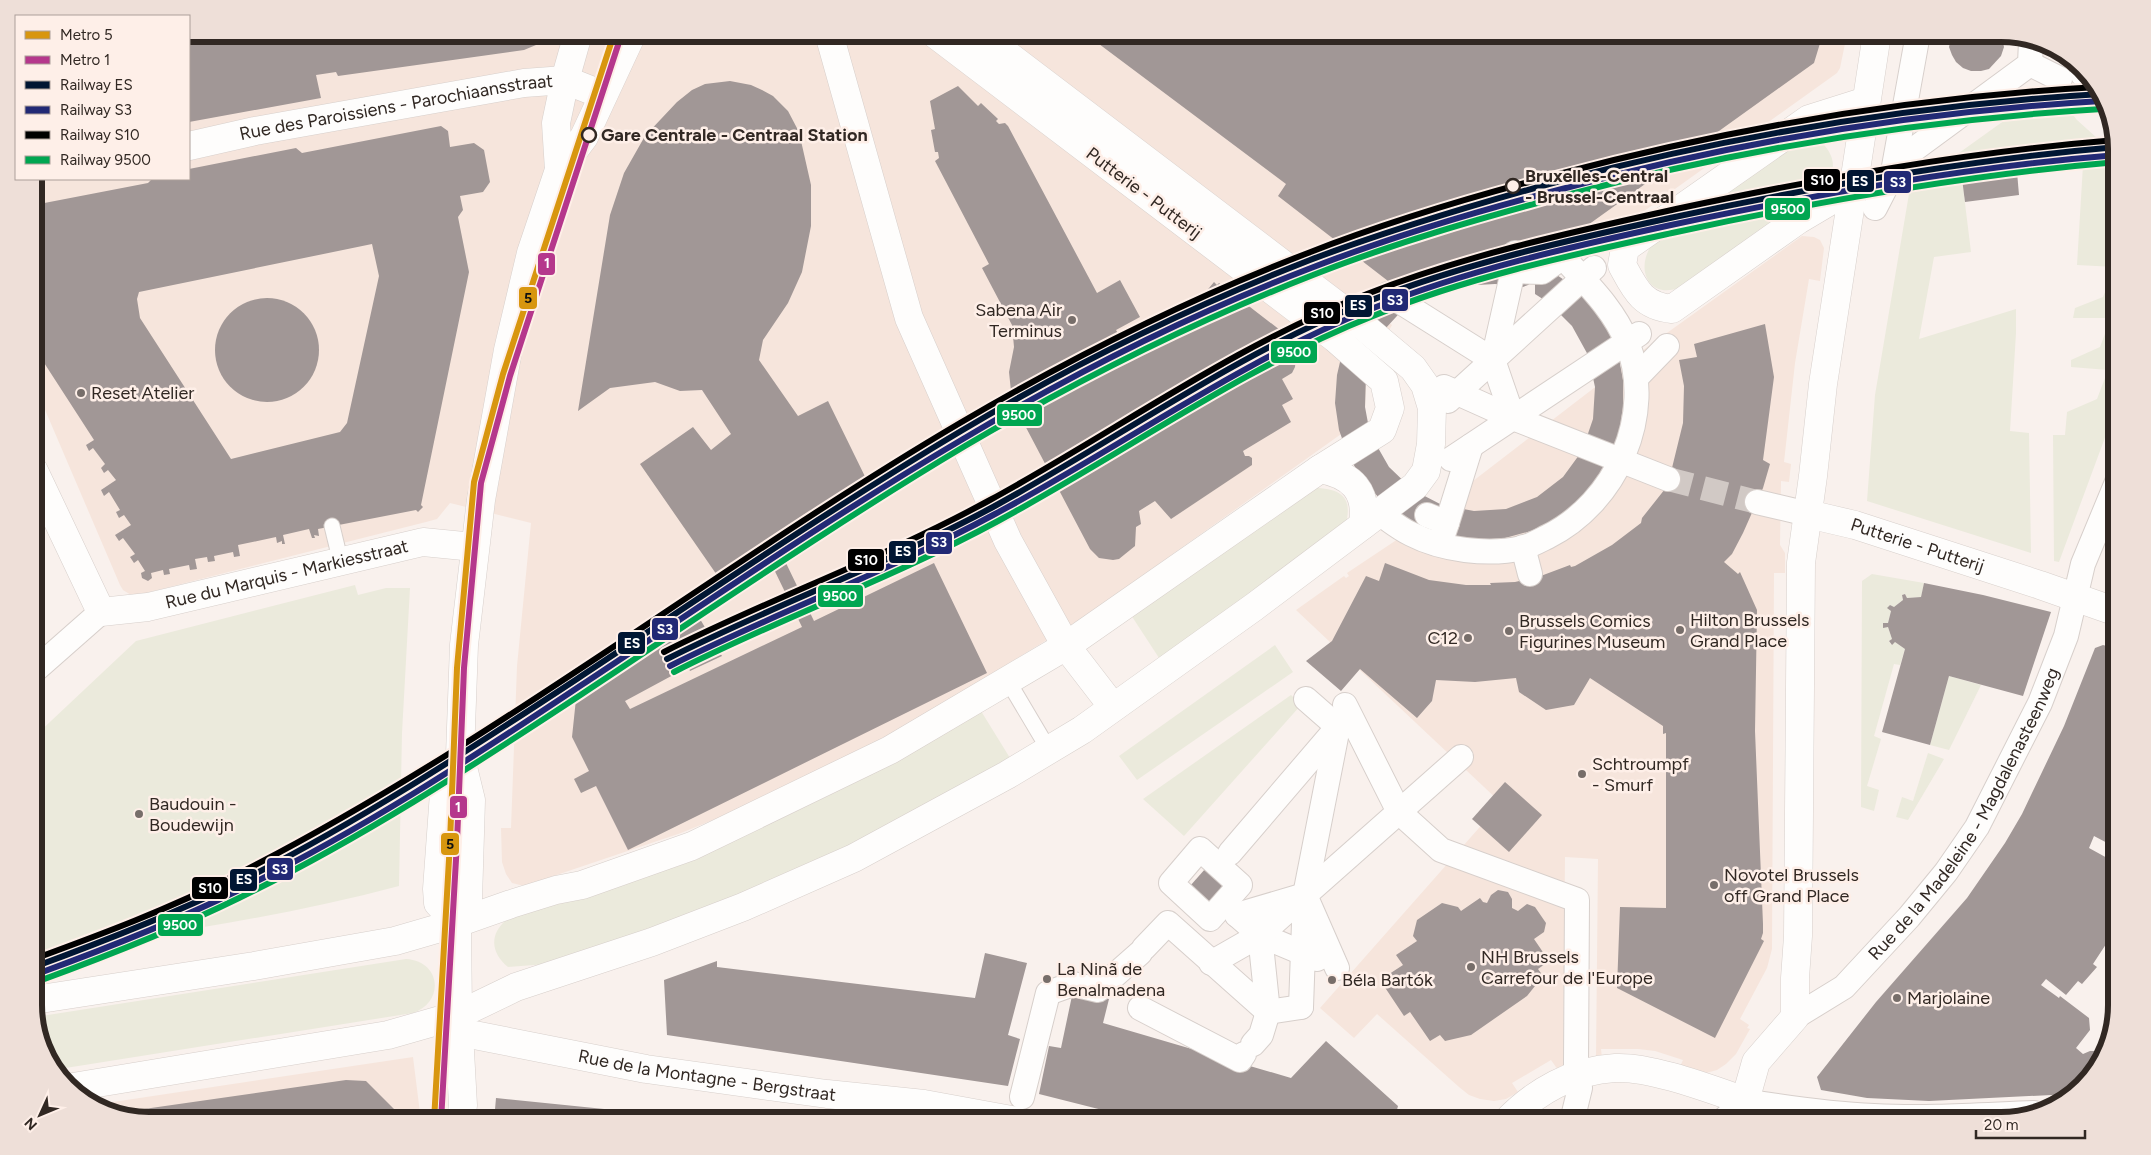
<svg xmlns="http://www.w3.org/2000/svg" width="2151" height="1155" font-family="Figtree,sans-serif">
<rect width="100%" height="100%" fill="#f9f1ed"/>
<g fill="#f6e5dc">
<polygon points="189,34 1847,34 1840,68 1837,73 1580,257 1483,250 1375,311 1392,325 1366,372 1365,417 1090,613 931,712 860,750 735,811 681,833 524,886 512,883 506,874 502,862 501,828 511,828 517,666 531,523 450,503 437,519 426,522 138,595 131,595 123,590 120,585 34,384 34,179 189,179"/>
<polygon points="1802,236 1814,237 1820,240 1824,248 1820,281 1809,279 1795,363 1784,462 1791,464 1789,482 1781,481 1780,545 1785,553 1785,573 1774,573 1772,949 1767,968 1740,1019 1749,1025 1747,1028 1750,1029 1736,1054 1726,1064 1717,1070 1706,1073 1679,1069 1683,1060 1655,1051 1638,1049 1601,1049 1602,1058 1596,1059 1598,859 1565,857 1563,1068 1558,1070 1551,1060 1512,1083 1518,1092 1506,1099 1494,1101 1480,1099 1469,1095 1459,1087 1377,1014 1354,1038 1320,1008 1501,803 1296,610 1344,576 1346,578 1349,576 1347,573 1395,541 1646,348"/>
<polygon points="413,1057 421,1121 150,1121 98,1109 93,1105"/>
</g>
<g fill="#ebeadc">
<polygon points="2051,87 2077,120 2117,156 2117,405 2059,562 2054,561 2053,435 2065,435 2067,412 2097,399 2108,370 2071,367 2071,360 2100,347 2111,318 2073,318 2075,308 2103,297 2115,267 2077,265 2083,165 1962,179 1971,252 1934,257 1919,339 2016,309 2016,333 2010,431 2029,433 2031,553 1867,501 1875,395 1910,188"/>
<path d="M1808,137L1818,139C1833,152 1839,168 1825,184L1681,287C1650,300 1635,271 1651,246L1795,139Z"/>
<path d="M1314,488C1341,488 1354,498 1345,526L1161,661L1131,615Z"/>
<polygon points="1872,574 1924,583 1921,597 1907,598 1905,594 1902,595 1903,600 1894,607 1890,605 1888,608 1891,611 1888,623 1883,623 1883,627 1888,627 1892,639 1889,641 1891,645 1895,642 1905,649 1900,665 1894,664 1874,736 1881,739 1867,786 1879,790 1874,811 1861,807 1862,581"/>
<path d="M355,585L358,595L386,588H410L402,733L399,886C279,918 157,935 34,953V737L136,641Z"/>
<polygon points="1275,645 1293,672 1137,780 1119,756"/>
<polygon points="1949,676 1981,685 1949,750 1930,745"/>
<polygon points="1291,695 1301,705 1184,836 1143,799"/>
<path d="M981,711L1010,758L868,837L711,909L547,964L508,967C491,953 489,935 506,920L763,827L842,789L906,755Z"/>
<polygon points="1928,753 1944,759 1908,820 1896,817 1902,797 1913,801"/>
<path d="M406,959C441,961 445,1002 413,1013L53,1070L35,1017Z"/>
</g>
<g fill="#a19796" fill-rule="evenodd">
<polygon points="189,34 310,34 311,37 331,34 546,34 536,45 524,50 338,76 336,72 316,75 321,98 189,122"/>
<polygon points="1093,34 1819,34 1821,40 1814,63 1574,235 1579,248 1528,285 1523,287 1495,284 1459,286 1423,296 1414,296 1388,281 1278,196 1286,184 1091,38"/>
<polygon points="1952,34 2001,34 2004,47 2001,56 1989,69 1981,71 1971,71 1963,68 1956,62 1952,55 1949,47"/>
<polygon points="730,81 751,85 762,90 773,96 788,111 799,132 811,185 811,226 802,272 788,303 763,340 759,360 798,416 828,401 877,501 790,544 797,555 785,561 814,621 934,563 987,673 628,850 596,786 581,793 574,779 589,771 572,737 578,680 700,619 722,656 690,671 688,667 625,701 630,709 802,627 767,555 719,578 640,464 693,427 711,450 731,434 702,390 680,391 655,382 610,388 578,411 610,215 624,173 645,136 677,102 692,90 705,84"/>
<polygon points="958,86 978,106 981,103 998,119 996,121 999,124 1005,123 1008,126 1097,293 1120,280 1140,317 1116,330 1128,351 1199,313 1195,305 1214,282 1217,285 1219,283 1289,337 1297,349 1295,367 1292,373 1282,379 1293,399 1282,405 1291,422 1243,451 1245,456 1249,456 1252,458 1252,465 1171,519 1155,501 1139,511 1141,524 1136,527 1135,546 1119,559 1113,560 1099,558 1090,549 1012,401 1009,372 1014,347 1012,325 982,268 989,264 935,161 939,158 938,152 935,152 931,130 935,129 930,101"/>
<path d="M441,126L448,131L450,147L474,143L484,150L490,182L483,192L460,196L463,210L458,217L469,272L421,505L423,507L418,512L416,510L318,529L319,536L314,535L315,538H312L309,529L283,535L285,544H282V541L277,543L276,537L238,545L240,556L234,557L233,552L214,556L215,561L208,562L207,557L195,559L197,569L190,570L189,565L169,569L170,574L164,575L163,570L151,573L152,578L148,581L142,578L141,573L145,571L138,560L134,563L130,557L135,554L123,538L119,541L115,535L131,525L124,515L119,518L116,512L120,510L109,492L104,496L101,490L116,480L108,470L104,473L101,468L105,464L93,448L89,451L86,445L94,440L39,355L34,328V205L148,183L152,179H189V169L296,148L302,153ZM372,244L379,276L347,423L340,432L231,459L140,318L137,299L139,292Z"/>
<polygon points="2017,172 2019,195 1965,202 1962,179"/>
<polygon points="1551,271 1573,286 1592,306 1607,329 1618,353 1623,380 1623,407 1619,434 1609,459 1595,482 1577,502 1555,519 1531,531 1505,538 1478,540 1451,537 1425,529 1400,516 1380,499 1362,479 1348,455 1339,430 1335,403 1337,375 1343,349 1354,325 1369,302 1389,283 1407,305 1385,329 1371,359 1366,375 1365,407 1368,423 1373,439 1389,467 1413,490 1442,505 1474,511 1506,509 1537,497 1563,477 1582,451 1593,419 1595,387 1588,355 1572,326 1549,303 1535,294 1535,282"/>
<circle cx="267" cy="350" r="52"/>
<polygon points="1765,324 1774,377 1763,460 1770,464 1763,488 1743,533 1732,554 1724,562 1738,574 1740,572 1757,610 1755,731 1763,924 1763,933 1761,939 1764,941 1715,1038 1617,988 1620,907 1666,908 1666,733 1663,734 1663,726 1590,678 1574,705 1546,710 1519,692 1516,678 1475,682 1436,680 1432,701 1417,718 1360,669 1341,691 1306,661 1332,641 1366,576 1379,581 1385,563 1429,580 1466,585 1491,585 1490,583 1515,582 1538,577 1570,565 1571,567 1575,566 1612,545 1641,523 1642,518 1665,489 1671,472 1683,423 1684,386 1679,360 1697,357 1694,344"/>
<polygon points="1924,583 1983,595 2051,612 2023,696 1949,676 1930,745 1882,732 1905,649 1895,642 1892,645 1889,641 1892,639 1888,627 1883,628 1883,623 1888,623 1891,611 1887,608 1890,605 1894,607 1903,600 1902,595 1905,594 1907,598 1921,597"/>
<path d="M2103,645L2117,649V938L2112,935L2093,964L2097,967L2082,984L2078,981L2066,995L2046,979L2041,985L2059,998L2060,996L2089,1018L2090,1030L2076,1048L2083,1054L2090,1051H2094L2098,1054L2097,1060H2103L2071,1094L1929,1101L1867,1098L1821,1090L1817,1077L1876,1002L1967,898L2005,843L2022,814L2064,726L2095,648ZM2094,836L2113,846L2109,859L2089,848Z"/>
<polygon points="1505,782 1542,815 1509,852 1472,819"/>
<polygon points="1206,868 1224,884 1208,903 1190,886"/>
<polygon points="1498,890 1508,892 1512,899 1512,908 1518,911 1527,904 1535,907 1546,923 1544,932 1534,939 1549,961 1538,969 1543,976 1527,996 1471,1035 1445,1041 1440,1035 1430,1041 1410,1012 1404,1016 1380,980 1403,965 1396,955 1417,941 1413,936 1417,920 1442,903 1458,907 1461,911 1480,898 1483,902 1487,903 1491,895"/>
<polygon points="985,953 1027,963 1008,1035 1020,1039 1008,1086 667,1035 664,980 717,961 717,967 975,998"/>
<polygon points="1073,991 1109,999 1103,1023 1291,1078 1326,1041 1398,1106 1394,1121 1146,1121 1039,1094 1049,1046 1061,1048"/>
<polygon points="346,1080 366,1081 406,1121 150,1121 116,1113"/>
<polygon points="496,1098 614,1110 752,1120 752,1121 494,1121"/>
</g>
<g fill="none" stroke-linecap="round" stroke-linejoin="round">
<polyline stroke="#d1c9c5" stroke-width="24" stroke-dasharray="24 12" stroke-linecap="butt" points="1668,479 1757,502"/>
<defs>
<g id="service">
<polyline points="332,526 341,563"/>
<polyline points="1008,681 1049,750"/>
</g>
<g id="pedestrian">
<polyline points="2030,64 2060,79"/>
<polyline points="1893,172 1918,34"/>
<polyline points="1875,208 1893,173 1913,150 2030,64 2031,41"/>
<polyline points="1513,271 1542,272 1563,257"/>
<polyline points="1388,294 1493,360"/>
<polyline points="1636,378 1667,346"/>
<polyline points="1444,387 1513,418 1668,479"/>
<polyline points="1448,401 1594,268"/>
<polyline points="1513,418 1493,360 1513,271 1515,253"/>
<polyline points="1451,459 1639,334"/>
<polyline points="1757,502 1808,514"/>
<path d="M1379,513C1389,520 1400,529 1411,534C1442,550 1488,556 1522,548C1530,546 1539,541 1547,537C1616,503 1656,415 1627,342C1613,308 1587,284 1563,257L1573,249"/>
<polyline points="1427,515 1447,523 1442,538"/>
<polyline points="1447,523 1471,446"/>
<polyline points="1523,547 1530,574"/>
<polyline points="34,671 101,612"/>
<polyline points="1345,705 1399,812 1441,850 1577,900 1576,1064 1580,1088 1572,1121"/>
<polygon points="1200,849 1240,885 1210,919 1171,883"/>
<polyline points="1230,853 1337,728"/>
<polyline points="1237,915 1260,935 1317,959"/>
<polyline points="1237,915 1298,897"/>
<polyline points="1144,948 1168,923 1268,1012 1301,1007"/>
<polyline points="1211,963 1260,935 1305,895"/>
<polyline points="1337,968 1305,895 1461,757"/>
<polyline points="1301,1007 1305,895 1338,727 1306,699"/>
<polyline points="1140,1008 1240,1060 1244,1054"/>
<path id="s1" d="M1795,1017L1844,987L1909,917L1946,872L1977,827L2040,703L2066,636L2083,564L2117,482"/>
<polyline points="1253,1044 1261,1035 1268,1012 1260,935"/>
<polyline points="1022,1097 1048,993 1073,984 1098,990 1140,953"/>
<path d="M1745,1101C1788,1108 1830,1114 1874,1116C1927,1119 1981,1115 2034,1113"/>
<polyline points="1722,1121 1745,1101"/>
</g>
<g id="minor">
<polyline points="829,34 909,318 1008,541 1066,646 1113,707"/>
<polyline points="2084,73 2101,94"/>
<path id="s2" d="M189,146L255,131L524,83L565,80L603,95"/>
<path d="M1852,188L1798,220L1672,309C1642,306 1635,289 1622,265L1625,248L1809,119L1866,101"/>
<path d="M1320,469C1352,475 1368,491 1363,525"/>
<path id="s3" d="M34,471L101,612L148,607L423,542L474,547"/>
<path id="s4" d="M1808,514L1855,525L2040,585L2117,612"/>
<polyline points="457,923 511,904 556,890 582,885 692,846 890,750 1066,646 1320,469 1382,430 1390,408 1384,381 1335,338 935,34"/>
<polyline points="458,1015 516,987 652,942 743,907 854,858 1007,775 1082,730 1254,607 1415,486 1426,471 1431,444 1432,408 1425,385 1413,368 1351,316 980,34"/>
<path id="s5" d="M459,1032L646,1069L827,1094L924,1104L1017,1121"/>
<path d="M1507,1121C1535,1092 1573,1070 1615,1068C1650,1066 1710,1089 1745,1101L1756,1062L1795,1017V978L1798,936L1801,563L1813,476L1823,384L1877,34"/>
</g>
<g id="tertiary">
<polyline points="559,170 556,123 565,80 578,34"/>
<polyline points="457,923 438,903 437,889 444,793 460,755"/>
<polyline points="34,1000 254,966 395,941 457,923"/>
<polyline points="73,1087 388,1035 458,1015"/>
<polyline points="461,1121 463,1105 458,1015 457,923 468,900 471,800 460,755 464,645 481,500 508,350 531,253 559,170 584,137 632,34"/>
</g>
</defs>
<use href="#service" stroke="#d7cfcb" stroke-width="17"/>
<use href="#pedestrian" stroke="#d7cfcb" stroke-width="26"/>
<use href="#minor" stroke="#d7cfcb" stroke-width="29"/>
<use href="#tertiary" stroke="#d7cfcb" stroke-width="29"/>
<use href="#service" stroke="#fefdfc" stroke-width="15"/>
<use href="#pedestrian" stroke="#fefdfc" stroke-width="24"/>
<use href="#minor" stroke="#fefdfc" stroke-width="28"/>
<use href="#tertiary" stroke="#fefdfc" stroke-width="28"/>
<defs>
<g id="rail-1">
<path d="M667,659C774,605 887,564 993,507C1118,439 1235,354 1369,301C1466,263 1569,240 1670,218C1818,186 1966,160 2117,147"/>
<path d="M34,967C102,942 169,916 235,884C354,825 466,752 577,679C704,595 830,509 961,431C1072,365 1190,307 1310,260C1392,229 1476,204 1560,181C1738,134 1917,105 2101,94"/>
</g>
<g id="rail-2">
<path d="M670,666C777,612 890,571 995,514C1121,447 1238,362 1371,309C1467,270 1570,247 1671,225C1819,194 1966,167 2117,155"/>
<path d="M37,974C105,949 172,923 237,891C357,833 469,760 580,686C707,602 832,516 963,439C1074,373 1191,314 1311,268C1393,236 1477,211 1562,189C1739,141 1918,112 2101,101"/>
</g>
<g id="rail-3">
<path d="M664,652C771,598 884,558 990,500C1115,432 1233,346 1367,294C1466,255 1572,232 1676,209C1822,178 1968,152 2116,140"/>
<path d="M34,959C102,934 169,909 234,876C489,747 714,568 960,423C1071,358 1188,299 1308,253C1390,221 1474,196 1559,174C1736,127 1915,97 2098,87"/>
</g>
<g id="rail-4">
<path d="M674,672C780,618 893,578 998,521C1123,454 1240,369 1373,316C1468,277 1571,255 1672,233C1819,201 1967,175 2117,162"/>
<path d="M39,981C107,956 174,930 239,898C359,840 471,767 582,694C709,610 834,524 965,446C1076,381 1193,322 1313,275C1394,243 1478,219 1563,196C1740,149 1919,120 2102,109"/>
</g>
</defs>
<use href="#rail-1" stroke="#feefe8" stroke-width="10"/>
<use href="#rail-2" stroke="#feefe8" stroke-width="10"/>
<use href="#rail-3" stroke="#feefe8" stroke-width="10"/>
<use href="#rail-4" stroke="#feefe8" stroke-width="10"/>
<use href="#rail-1" stroke="#011633" stroke-width="6"/>
<use href="#rail-2" stroke="#222975" stroke-width="6"/>
<use href="#rail-3" stroke="#000" stroke-width="6"/>
<use href="#rail-4" stroke="#00a651" stroke-width="6"/>
<defs>
<polyline id="metro-1" points="434,1121 450,842 457,668 474,482 503,374 614,34"/>
<polyline id="metro-2" points="441,1121 457,842 464,668 481,483 510,376 621,36"/>
</defs>
<use href="#metro-1" stroke="#feefe8" stroke-width="10"/>
<use href="#metro-2" stroke="#feefe8" stroke-width="10"/>
<use href="#metro-1" stroke="#d8960f" stroke-width="6"/>
<use href="#metro-2" stroke="#b5378c" stroke-width="6"/>
</g>
<g fill="#feefe8" stroke="#312823" stroke-width="2.5">
<circle cx="589" cy="135" r="7"/>
<circle cx="1513" cy="186" r="7"/>
</g>
<g fill="#776e6a" stroke="#feefe8" stroke-width="2">
<circle cx="1072" cy="320" r="5"/>
<circle cx="81" cy="393" r="5"/>
<circle cx="1680" cy="630" r="5"/>
<circle cx="1509" cy="631" r="5"/>
<circle cx="1468" cy="638" r="5"/>
<circle cx="1582" cy="774" r="5"/>
<circle cx="139" cy="814" r="5"/>
<circle cx="1714" cy="885" r="5"/>
<circle cx="1471" cy="967" r="5"/>
<circle cx="1047" cy="979" r="5"/>
<circle cx="1332" cy="980" r="5"/>
<circle cx="1897" cy="998" r="5"/>
</g>
<g text-anchor="middle" dominant-baseline="central" stroke-width="5" stroke-linejoin="round" paint-order="stroke">
<g font-size="18" fill="#312823" stroke="#feefe8">
<text stroke="none"><textPath href="#s2" startOffset="211">Rue des Paroissiens - Parochiaansstraat</textPath></text>
<text transform="translate(1144 193) rotate(37)">Putterie - Putterij</text>
<text stroke="none"><textPath href="#s4" startOffset="114">Putterie - Putterij</textPath></text>
<text stroke="none"><textPath href="#s3" startOffset="346">Rue du Marquis - Markiesstraat</textPath></text>
<text stroke="none"><textPath href="#s1" startOffset="270">Rue de la Madeleine - Magdalenasteenweg</textPath></text>
<text stroke="none"><textPath href="#s5" startOffset="252">Rue de la Montagne - Bergstraat</textPath></text>
</g>
<g font-size="18" font-weight="bold" fill="#312823" stroke="#feefe8" text-anchor="start">
<text x="601" y="135">Gare Centrale - Centraal Station</text>
<text x="1525" y="176">Bruxelles-Central<tspan x="1525" dy="21">- Brussel-Centraal</tspan></text>
</g>
<g font-size="18" fill="#312823" stroke="#feefe8" text-anchor="start">
<text x="1062" y="310" text-anchor="end">Sabena Air<tspan x="1062" dy="21">Terminus</tspan></text>
<text x="91" y="393">Reset Atelier</text>
<text x="1690" y="620">Hilton Brussels<tspan x="1690" dy="21">Grand Place</tspan></text>
<text x="1519" y="621">Brussels Comics<tspan x="1519" dy="21">Figurines Museum</tspan></text>
<text x="1458" y="638" text-anchor="end">C12</text>
<text x="1592" y="764">Schtroumpf<tspan x="1592" dy="21">- Smurf</tspan></text>
<text x="149" y="804">Baudouin -<tspan x="149" dy="21">Boudewijn</tspan></text>
<text x="1724" y="875">Novotel Brussels<tspan x="1724" dy="21">off Grand Place</tspan></text>
<text x="1481" y="957">NH Brussels<tspan x="1481" dy="21">Carrefour de l'Europe</tspan></text>
<text x="1057" y="969">La Ninã de<tspan x="1057" dy="21">Benalmadena</tspan></text>
<text x="1342" y="980">Béla Bartók</text>
<text x="1907" y="998">Marjolaine</text>
</g>
</g>
<path d="M0 0H2151V1155H0ZM149 42H2001A107 107 0 0 1 2108 149V1005A107 107 0 0 1 2001 1112H149A107 107 0 0 1 42 1005V149A107 107 0 0 1 149 42Z" fill="#eedfd8" fill-rule="evenodd"/>
<path fill="none" stroke="#312823" stroke-width="6" d="M149 42H2001A107 107 0 0 1 2108 149V1005A107 107 0 0 1 2001 1112H149A107 107 0 0 1 42 1005V149A107 107 0 0 1 149 42Z"/>
<g stroke="#feefe8" stroke-width="2">
<rect x="1803" y="168" width="38" height="24" rx="5" fill="#000"/>
<rect x="1846" y="169" width="29" height="24" rx="5" fill="#011633"/>
<rect x="1883" y="170" width="29" height="24" rx="5" fill="#222975"/>
<rect x="1764" y="197" width="47" height="24" rx="5" fill="#00a651"/>
<rect x="537" y="252" width="19" height="24" rx="5" fill="#b5378c"/>
<rect x="518" y="286" width="20" height="24" rx="5" fill="#d8960f"/>
<rect x="1381" y="288" width="28" height="24" rx="5" fill="#222975"/>
<rect x="1344" y="294" width="29" height="24" rx="5" fill="#011633"/>
<rect x="1303" y="301" width="38" height="24" rx="5" fill="#000"/>
<rect x="1270" y="340" width="48" height="24" rx="5" fill="#00a651"/>
<rect x="996" y="403" width="47" height="24" rx="5" fill="#00a651"/>
<rect x="925" y="531" width="28" height="24" rx="5" fill="#222975"/>
<rect x="888" y="540" width="29" height="24" rx="5" fill="#011633"/>
<rect x="847" y="548" width="38" height="24" rx="5" fill="#000"/>
<rect x="817" y="584" width="47" height="24" rx="5" fill="#00a651"/>
<rect x="651" y="617" width="28" height="24" rx="5" fill="#222975"/>
<rect x="617" y="631" width="29" height="24" rx="5" fill="#011633"/>
<rect x="449" y="795" width="19" height="24" rx="5" fill="#b5378c"/>
<rect x="440" y="832" width="20" height="24" rx="5" fill="#d8960f"/>
<rect x="266" y="857" width="28" height="24" rx="5" fill="#222975"/>
<rect x="229" y="868" width="29" height="24" rx="5" fill="#011633"/>
<rect x="191" y="876" width="38" height="24" rx="5" fill="#000"/>
<rect x="157" y="913" width="47" height="24" rx="5" fill="#00a651"/>
</g>
<g font-size="14" text-anchor="middle" font-weight="bold" fill="#fff">
<text x="1822" y="185">S10</text>
<text x="1860" y="186">ES</text>
<text x="1898" y="187">S3</text>
<text x="1788" y="214">9500</text>
<text x="547" y="268">1</text>
<text x="1395" y="305">S3</text>
<text x="1358" y="310">ES</text>
<text x="1322" y="318">S10</text>
<text x="1294" y="357">9500</text>
<text x="1019" y="420">9500</text>
<text x="939" y="547">S3</text>
<text x="903" y="556">ES</text>
<text x="866" y="565">S10</text>
<text x="840" y="601">9500</text>
<text x="665" y="634">S3</text>
<text x="632" y="648">ES</text>
<text x="458" y="812">1</text>
<text x="280" y="874">S3</text>
<text x="244" y="884">ES</text>
<text x="210" y="893">S10</text>
<text x="180" y="930">9500</text>
</g>
<g font-size="14" text-anchor="middle" font-weight="bold" fill="#111">
<text x="528" y="303">5</text>
<text x="450" y="849">5</text>
</g>
<rect x="15" y="15" width="175" height="165" fill="#feefe8" stroke="#ac9f99"/>
<rect x="25" y="31" width="25" height="8" fill="#d8960f" stroke="#ac9f99"/>
<text x="60" y="40" font-size="15" fill="#312823">Metro 5</text>
<rect x="25" y="56" width="25" height="8" fill="#b5378c" stroke="#ac9f99"/>
<text x="60" y="65" font-size="15" fill="#312823">Metro 1</text>
<rect x="25" y="81" width="25" height="8" fill="#011633" stroke="#ac9f99"/>
<text x="60" y="90" font-size="15" fill="#312823">Railway ES</text>
<rect x="25" y="106" width="25" height="8" fill="#222975" stroke="#ac9f99"/>
<text x="60" y="115" font-size="15" fill="#312823">Railway S3</text>
<rect x="25" y="131" width="25" height="8" fill="#000000" stroke="#ac9f99"/>
<text x="60" y="140" font-size="15" fill="#312823">Railway S10</text>
<rect x="25" y="156" width="25" height="8" fill="#00a651" stroke="#ac9f99"/>
<text x="60" y="165" font-size="15" fill="#312823">Railway 9500</text>
<g transform="translate(40 1115) rotate(226)" stroke="#feefe8" stroke-width="4" paint-order="stroke">
<path d="M0-4L9 19L0 12L-9 19Z" fill="#312823"/>
<text y="-8" font-size="14" font-weight="bold" text-anchor="middle" fill="#312823">N</text>
</g>
<path d="M1976 1130v8h109v-8" fill="none" stroke="#312823" stroke-width="2.5"/>
<text x="1984" y="1130" font-size="15" fill="#312823" stroke="#feefe8" stroke-width="4" paint-order="stroke">20 m</text>
</svg>
